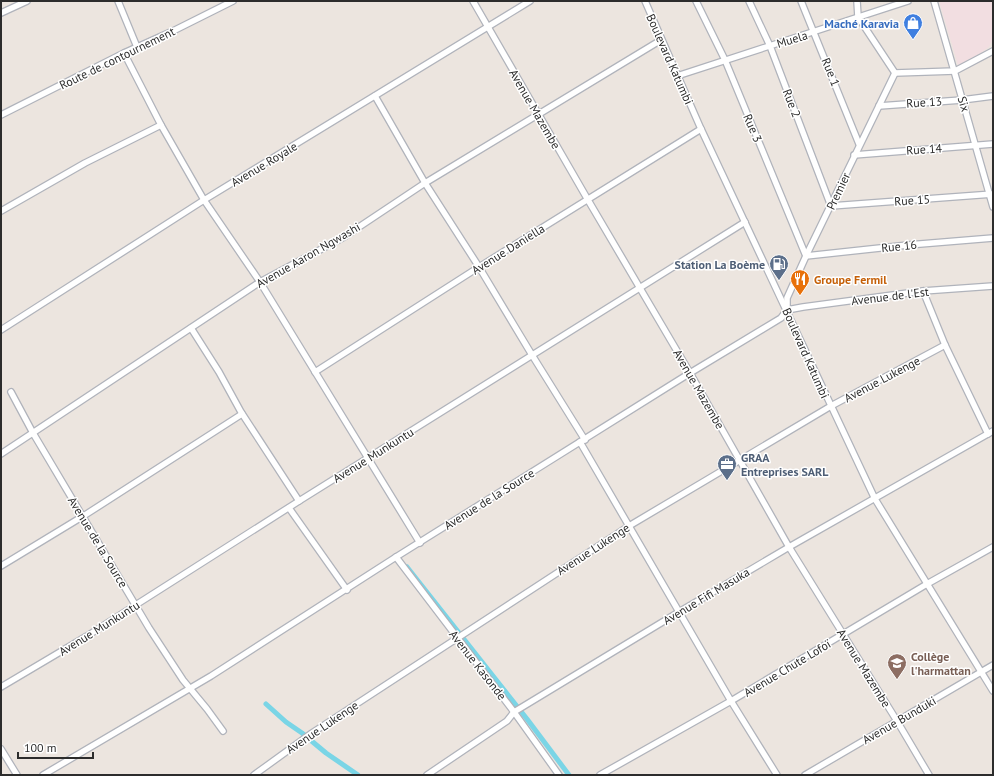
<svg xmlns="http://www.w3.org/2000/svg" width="994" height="776" font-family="'PT Sans',sans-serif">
<rect width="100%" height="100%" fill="#ece5df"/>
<polygon fill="#f2dee1" points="939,1 993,1 993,35 992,41 989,47 979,54 958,65"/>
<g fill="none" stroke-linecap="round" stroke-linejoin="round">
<g stroke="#7ad5e6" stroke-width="5">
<polyline points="407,567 527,719 569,775"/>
<polyline points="266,704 286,722 302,733 326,753 358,775"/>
</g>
<defs>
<g id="minor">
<polyline points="118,1 137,47"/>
<polyline points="473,1 588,200 690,373 789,547 897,721 929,775"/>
<polyline points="645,1 701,129 875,499 993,691"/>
<polyline points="696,1 725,60 806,256 908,245 993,238"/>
<polyline points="749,1 770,46 831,206 993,194"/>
<polyline points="801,1 859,144"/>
<polyline points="857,1 858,17 895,73 955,71 993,51"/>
<polyline points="934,1 993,207"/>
<polyline points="1,13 27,1"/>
<polyline points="124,53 161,125 204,200 260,282 420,543"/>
<polyline points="677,76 908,1"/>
<polyline points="375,96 425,183 479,267 532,355 585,440"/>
<polyline points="879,106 962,100 993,96"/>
<polyline points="1,115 124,53 173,31 233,1"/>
<polyline points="854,155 993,144"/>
<polyline points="1,211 85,163 161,125"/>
<polyline points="923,291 945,345 988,434"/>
<polyline points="787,308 787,298 806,256 895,73"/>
<polyline points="787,310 803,307 923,291 993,286"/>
<polyline points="191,328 219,372 241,412 299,501"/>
<polyline points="1,330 204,200 530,1"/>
<polyline points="315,372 479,267 701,129"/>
<polyline points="11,392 33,433 149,628 183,680 207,709 223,731"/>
<polyline points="580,442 731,701 777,775"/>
<polyline points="1,454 260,282 344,237 425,183 661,40"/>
<polyline points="289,508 347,590"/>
<polyline points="396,557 514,712 559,775"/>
<polyline points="1,566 85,515 242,414"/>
<polyline points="1,687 87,636 299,501 745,222"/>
<polyline points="1,749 17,775"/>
<polyline points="43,775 211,676 396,557 690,373 781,318 787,310"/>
<polyline points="254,775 312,733 629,526 831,406 945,345"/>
<polyline points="427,775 507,721 514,712 679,612 789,547 993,431"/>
<polyline points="600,775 731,701 927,584 993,547"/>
<polyline points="805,775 993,665"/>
</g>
</defs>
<use href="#minor" stroke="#b0b3bb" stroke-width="8"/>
<use href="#minor" stroke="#fff" stroke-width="5.5"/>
</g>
<defs>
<symbol id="shop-pin" viewBox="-11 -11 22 30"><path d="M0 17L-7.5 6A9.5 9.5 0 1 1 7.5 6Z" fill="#3f7fe0" stroke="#fff"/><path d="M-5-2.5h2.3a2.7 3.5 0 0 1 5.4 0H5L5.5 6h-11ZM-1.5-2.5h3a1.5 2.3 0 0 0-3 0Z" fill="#fff"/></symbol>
<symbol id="fuel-pin" viewBox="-11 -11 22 30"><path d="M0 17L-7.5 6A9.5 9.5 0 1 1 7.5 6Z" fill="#5c6f8a" stroke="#fff"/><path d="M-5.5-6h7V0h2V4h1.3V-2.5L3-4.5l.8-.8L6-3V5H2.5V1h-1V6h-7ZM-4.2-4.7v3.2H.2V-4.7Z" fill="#fff"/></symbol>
<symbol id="restaurant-pin" viewBox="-11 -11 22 30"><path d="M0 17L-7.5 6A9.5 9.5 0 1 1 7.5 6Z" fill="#e8710a" stroke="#fff"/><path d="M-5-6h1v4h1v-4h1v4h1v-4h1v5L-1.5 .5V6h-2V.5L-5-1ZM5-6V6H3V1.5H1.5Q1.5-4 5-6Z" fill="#fff"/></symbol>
<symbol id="office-pin" viewBox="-11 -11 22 30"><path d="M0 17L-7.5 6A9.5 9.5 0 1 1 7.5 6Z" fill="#5c6f8a" stroke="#fff"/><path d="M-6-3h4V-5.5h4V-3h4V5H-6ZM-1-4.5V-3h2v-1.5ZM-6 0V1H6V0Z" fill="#fff"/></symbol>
<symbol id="school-pin" viewBox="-11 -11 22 30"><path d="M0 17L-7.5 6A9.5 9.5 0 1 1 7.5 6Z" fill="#8d6e63" stroke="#fff"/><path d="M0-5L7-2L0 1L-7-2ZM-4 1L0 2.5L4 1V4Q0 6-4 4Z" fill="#fff"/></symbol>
</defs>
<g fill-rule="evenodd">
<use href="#shop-pin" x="902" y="12" width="22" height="30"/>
<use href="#fuel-pin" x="768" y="253" width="22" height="30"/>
<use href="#restaurant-pin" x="789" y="268" width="22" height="30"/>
<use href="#office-pin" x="716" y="453" width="22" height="30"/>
<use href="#school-pin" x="886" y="652" width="22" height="30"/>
</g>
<g text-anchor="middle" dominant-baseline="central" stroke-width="3" stroke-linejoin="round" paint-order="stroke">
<g font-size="12" font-weight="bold" fill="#366cbe" stroke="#fff" text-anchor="end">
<text x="899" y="23">Maché Karavia</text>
</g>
<g font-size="12" fill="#2c2c2c" stroke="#fff">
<text transform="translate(792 39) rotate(-17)">Muela</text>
<text transform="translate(117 58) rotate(-26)">Route de contournement</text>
<text transform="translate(670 59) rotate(66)">Boulevard Katumbi</text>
<text transform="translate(831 72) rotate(68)">Rue 1</text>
<text transform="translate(924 102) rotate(-4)">Rue 13</text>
<text transform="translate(792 103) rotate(69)">Rue 2</text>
<text transform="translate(964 104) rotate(74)">Six</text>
<text transform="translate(535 109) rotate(60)">Avenue Mazembe</text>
<text transform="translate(753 128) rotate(67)">Rue 3</text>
<text transform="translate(924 149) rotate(-4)">Rue 14</text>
<text transform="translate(264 164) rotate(-31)">Avenue Royale</text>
<text transform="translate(838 191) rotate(-65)">Premier</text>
<text transform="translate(912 200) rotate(-4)">Rue 15</text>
<text transform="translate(899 246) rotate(-6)">Rue 16</text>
<text transform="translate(508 249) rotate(-32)">Avenue Daniella</text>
<text transform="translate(308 255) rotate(-30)">Avenue Aaron Ngwashi</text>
<text transform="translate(890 296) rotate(-7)">Avenue de l'Est</text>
<text transform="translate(806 353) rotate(66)">Boulevard Katumbi</text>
<text transform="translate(882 379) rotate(-28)">Avenue Lukenge</text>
<text transform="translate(699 389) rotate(60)">Avenue Mazembe</text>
<text transform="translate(373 455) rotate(-32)">Avenue Munkuntu</text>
<text transform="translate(489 499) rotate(-32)">Avenue de la Source</text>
<text transform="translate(98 542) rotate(59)">Avenue de la Source</text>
<text transform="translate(593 549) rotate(-33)">Avenue Lukenge</text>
<text transform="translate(706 596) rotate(-31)">Avenue Fifi Masuka</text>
<text transform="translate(99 628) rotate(-32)">Avenue Munkuntu</text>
<text transform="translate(478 665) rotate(52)">Avenue Kasonde</text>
<text transform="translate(787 668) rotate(-31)">Avenue Chute Lofoï</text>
<text transform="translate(864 668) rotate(58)">Avenue Mazembe</text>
<text transform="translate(899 720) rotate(-30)">Avenue Bunduki</text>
<text transform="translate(322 727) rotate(-34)">Avenue Lukenge</text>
</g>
<g font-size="12" font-weight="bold" fill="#4e5e75" stroke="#fff" text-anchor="end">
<text x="765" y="264">Station La Boème</text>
<text x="741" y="457" text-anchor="start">GRAA<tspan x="741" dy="14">Entreprises SARL</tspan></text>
</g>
<g font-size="12" font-weight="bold" fill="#c56008" stroke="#fff" text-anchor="start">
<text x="814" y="279">Groupe Fermil</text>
</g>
<g font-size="12" font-weight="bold" fill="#785e54" stroke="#fff" text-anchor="start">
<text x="911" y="656">Collège<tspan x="911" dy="14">l'harmattan</tspan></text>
</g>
</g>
<rect width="994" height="776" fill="none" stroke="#2c2c2c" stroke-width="4"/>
<path d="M18 752v6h75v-6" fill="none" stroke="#2c2c2c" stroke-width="2"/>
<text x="24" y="752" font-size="12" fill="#2c2c2c" stroke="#ffffff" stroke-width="3" paint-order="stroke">100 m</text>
</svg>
